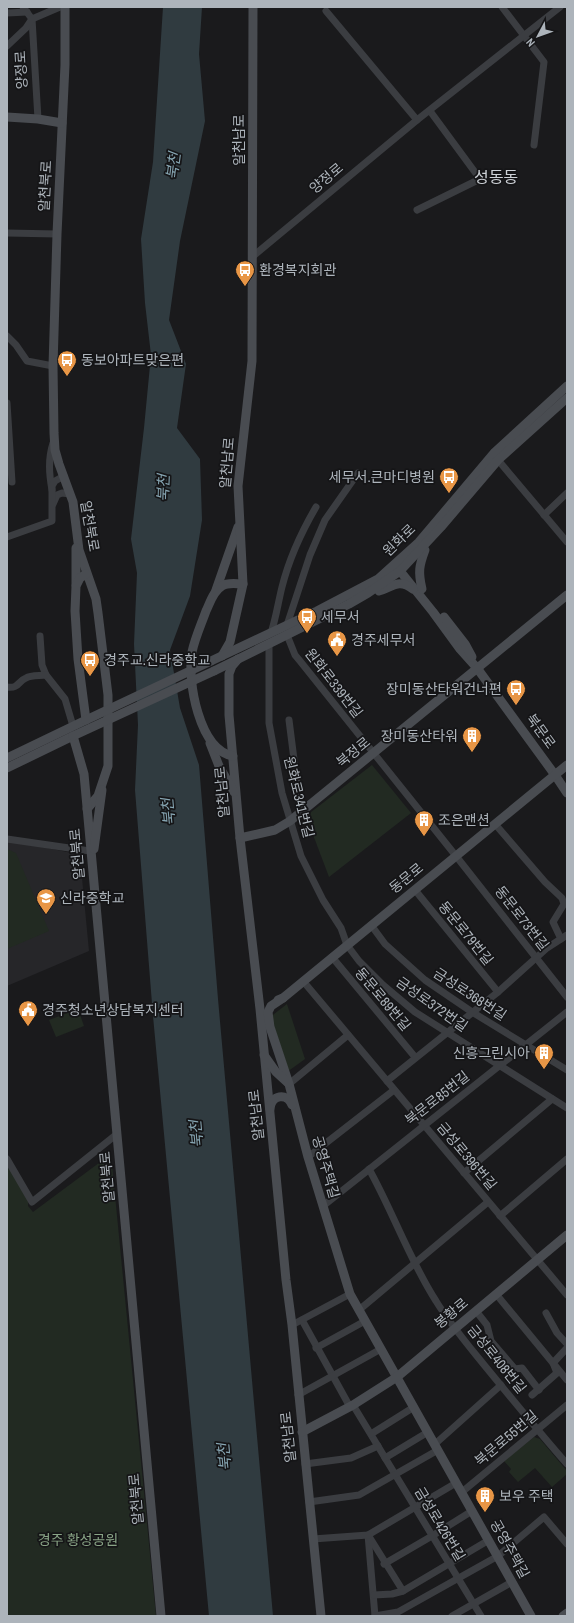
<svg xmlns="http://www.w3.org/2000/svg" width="574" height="1623" font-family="'Archivo Narrow','Noto Sans KR',sans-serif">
<rect width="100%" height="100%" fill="#1a1a1c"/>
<polygon fill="#262629" points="7,841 18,842 77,854 82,878 89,951 7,986"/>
<g fill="#222a22">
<polygon points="372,765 411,813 329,877 306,816"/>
<polygon points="7,849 16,853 49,931 7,949"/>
<polygon points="287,1004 305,1059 287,1072 269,1018"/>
<polygon points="78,1009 84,1026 56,1037 49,1020"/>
<polygon points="111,1154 156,1616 7,1616 7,1163 28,1200 28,1206 33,1212"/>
<polygon points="534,1437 540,1439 567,1471 567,1474 552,1487 535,1468 518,1482 509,1472 511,1469 504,1461"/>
</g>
<polygon fill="#303b40" points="163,7 202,7 199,54 205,121 180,241 169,320 186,364 177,428 200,459 202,520 190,596 170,650 180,708 199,765 218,999 273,1616 209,1616 153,1016 135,790 138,725 134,644 137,573 131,539 144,428 151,355 145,303 141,239 153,162"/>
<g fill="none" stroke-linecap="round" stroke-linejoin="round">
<g stroke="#3b3d41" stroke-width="7">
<polyline points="23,7 32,19 38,119"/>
<polyline points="502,7 544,62 534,145"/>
<polyline points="326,11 417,120"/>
<polyline points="7,13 27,12"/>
<polyline points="7,46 26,28 32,19 60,7"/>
<polyline points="417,210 480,179 430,111"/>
<polyline points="7,233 57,234"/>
<polyline points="252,257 417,120 560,7"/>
<polyline points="7,336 16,345 27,361 53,366"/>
<polyline points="7,403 12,482"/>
<polyline points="498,460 567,542"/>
<path d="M52,490C49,473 48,459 53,443"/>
<polyline points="53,504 57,495 62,493 70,494"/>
<polyline points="544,515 567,493"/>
<polyline points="7,537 52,521 52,486 55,481 64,476"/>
<polyline points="287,625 310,555 325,520 358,473"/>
<path d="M271,633C276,618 278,603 282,587C289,559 302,531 316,507"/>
<polyline points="287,635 295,655 300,661 456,856 567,997"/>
<polyline points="40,636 42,665 46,675 65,699 73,726"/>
<polyline points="269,643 269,723 282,793 301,856 323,900 341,928 347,945 359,961 383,985 415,1012 567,1108"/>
<path d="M7,687C19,689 18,681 26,678C31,675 40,676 46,675"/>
<polyline points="289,720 298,791 303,811"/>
<polyline points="495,824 545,882 562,898 564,904 553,922 561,939"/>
<polyline points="7,839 90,851"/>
<polyline points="415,890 498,992"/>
<polyline points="371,925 385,944 425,980 472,1012 567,1070"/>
<polyline points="332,957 415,1057"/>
<polyline points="303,981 567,1295"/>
<polyline points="387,1081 498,992 547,948 567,935"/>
<polyline points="289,1084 348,1035"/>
<polyline points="308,1157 394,1090"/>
<polyline points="7,1159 32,1202 117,1134"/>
<path d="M369,1169C393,1212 409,1259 436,1301C450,1324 468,1345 485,1366C512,1399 539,1432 567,1464"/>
<polyline points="464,1173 552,1099"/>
<polyline points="323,1206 567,1012"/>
<polyline points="500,1216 567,1159"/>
<polyline points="496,1294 567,1380"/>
<polyline points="359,1310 488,1202"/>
<polyline points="476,1311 487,1325 491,1341 515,1369 522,1368 539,1390"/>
<polyline points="546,1313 557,1333 567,1344"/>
<polyline points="302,1320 350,1407"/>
<polyline points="292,1325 350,1294"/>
<polyline points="316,1348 365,1321"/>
<polyline points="298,1395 381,1349"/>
<polyline points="532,1395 557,1373 553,1363 567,1348"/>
<polyline points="353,1405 481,1616"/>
<polyline points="371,1434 414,1407"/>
<polyline points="435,1444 501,1385"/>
<polyline points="385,1458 428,1432"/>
<polyline points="305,1464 351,1458 378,1446"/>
<polyline points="462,1492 567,1405"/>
<polyline points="309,1502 359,1495 438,1450"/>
<polyline points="368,1535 375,1616"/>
<polyline points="370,1538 403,1591"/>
<polyline points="313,1539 368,1535 456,1483"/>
<polyline points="384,1564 432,1536 472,1511"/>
<polyline points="374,1595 392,1594 403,1591 489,1540"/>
<polyline points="375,1616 398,1612 498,1556 544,1517 567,1544"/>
<polyline points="452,1616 512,1582"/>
</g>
<g stroke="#494c51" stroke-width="9">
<polyline points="65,7 65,65 57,234 53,366 54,433 55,450 59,464 73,502 79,550 96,599 98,613 108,695 108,766 98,796 87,809"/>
<polyline points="7,117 38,119 62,123"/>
<polyline points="396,566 433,612 460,649 477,668 555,775 567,793"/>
<polyline points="76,585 76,548"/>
<path d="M422,589C418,572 419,566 425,550"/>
<polyline points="216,590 238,527"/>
<path d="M379,591C393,587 398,578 413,589"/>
<polyline points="444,617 465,644 472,657"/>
<polyline points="222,656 230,642 243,584 238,486 252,361 253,7"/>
<polyline points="238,659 232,666 229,674 229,715 240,838 260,1009 286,1280 292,1325 321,1616"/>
<polyline points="211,661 317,611 378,579 419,542 495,452 567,386"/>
<polyline points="214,671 349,604 368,593 400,571 441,527 498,460 567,398"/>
<polyline points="210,743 219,766 234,792"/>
<path d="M233,756C199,750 187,681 192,652C195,638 201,625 206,611C210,603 213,591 222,586C228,582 236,584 243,584"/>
<polyline points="7,758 86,720 78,659 75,611 76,586 80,578 86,574"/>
<polyline points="7,768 73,736 84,774 161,1616"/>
<polyline points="240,838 275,830 290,821 567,595"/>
<polyline points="94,849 102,790"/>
<polyline points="283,998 271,1006 268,1012 270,1027 289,1084 308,1157 350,1294 531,1616"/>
<polyline points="278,1000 283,998 567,765"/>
<polyline points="264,1055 276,1072 288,1083"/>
<path d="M270,1109C271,1095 287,1092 292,1105"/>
<polyline points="302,1432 353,1405 397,1377 567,1235"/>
<polyline points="563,1616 567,1613"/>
</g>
<g stroke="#494c51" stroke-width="9">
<polyline points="86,720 211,661"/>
<polyline points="73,736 214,671"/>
</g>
</g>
<defs>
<symbol id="bus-pin" viewBox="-11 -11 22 30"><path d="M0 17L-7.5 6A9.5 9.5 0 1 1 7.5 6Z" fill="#e89646" stroke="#151517"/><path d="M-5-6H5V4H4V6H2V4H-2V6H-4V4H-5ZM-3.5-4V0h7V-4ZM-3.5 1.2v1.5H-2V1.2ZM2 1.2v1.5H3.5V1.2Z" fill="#fff"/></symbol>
<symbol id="civic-pin" viewBox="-11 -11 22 30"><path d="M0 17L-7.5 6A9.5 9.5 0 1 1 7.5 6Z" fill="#e89646" stroke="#151517"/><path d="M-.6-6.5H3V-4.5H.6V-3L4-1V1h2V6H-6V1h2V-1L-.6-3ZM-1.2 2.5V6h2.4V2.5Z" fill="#fff"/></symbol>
<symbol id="building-pin" viewBox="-11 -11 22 30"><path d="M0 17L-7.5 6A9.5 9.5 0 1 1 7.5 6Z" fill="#e89646" stroke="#151517"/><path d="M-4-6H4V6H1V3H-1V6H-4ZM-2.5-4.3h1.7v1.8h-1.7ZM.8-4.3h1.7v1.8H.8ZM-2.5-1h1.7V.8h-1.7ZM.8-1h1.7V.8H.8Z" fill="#fff"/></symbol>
<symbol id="school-pin" viewBox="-11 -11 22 30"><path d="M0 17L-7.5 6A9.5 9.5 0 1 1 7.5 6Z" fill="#e89646" stroke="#151517"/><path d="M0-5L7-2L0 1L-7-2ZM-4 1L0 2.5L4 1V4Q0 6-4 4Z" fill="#fff"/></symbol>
</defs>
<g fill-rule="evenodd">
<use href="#bus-pin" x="234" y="259" width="22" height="30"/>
<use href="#bus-pin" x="56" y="349" width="22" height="30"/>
<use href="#bus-pin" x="438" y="466" width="22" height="30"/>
<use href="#bus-pin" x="296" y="606" width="22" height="30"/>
<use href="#civic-pin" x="326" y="629" width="22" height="30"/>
<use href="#bus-pin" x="79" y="649" width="22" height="30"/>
<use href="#bus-pin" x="505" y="678" width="22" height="30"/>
<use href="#building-pin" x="461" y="725" width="22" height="30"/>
<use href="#building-pin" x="413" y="809" width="22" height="30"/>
<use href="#school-pin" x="35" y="887" width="22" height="30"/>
<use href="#civic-pin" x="17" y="999" width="22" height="30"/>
<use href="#building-pin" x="533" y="1042" width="22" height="30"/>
<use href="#building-pin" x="474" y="1485" width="22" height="30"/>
</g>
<g text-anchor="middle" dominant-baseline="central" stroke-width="3.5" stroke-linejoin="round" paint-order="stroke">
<g font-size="14" fill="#adb4bb" stroke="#151517">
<text transform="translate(21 70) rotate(-93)">양정로</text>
<text transform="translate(239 140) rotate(-90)">알천남로</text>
<text transform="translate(326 178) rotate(-40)">양정로</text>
<text transform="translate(45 186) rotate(-87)">알천북로</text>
<text transform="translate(227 463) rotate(-85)">알천남로</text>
<text transform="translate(90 526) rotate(80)">알천북로</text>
<text transform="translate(399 540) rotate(-44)">원화로</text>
<text transform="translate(334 683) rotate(52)">원화로339번길</text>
<text transform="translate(541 731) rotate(54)">북문로</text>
<text transform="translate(353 752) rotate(-39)">북정로</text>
<text transform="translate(222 792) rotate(-95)">알천남로</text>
<text transform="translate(299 797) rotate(76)">원화로341번길</text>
<text transform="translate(77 854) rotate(-95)">알천북로</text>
<text transform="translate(406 878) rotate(-39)">동문로</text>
<text transform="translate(522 918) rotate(52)">동문로73번길</text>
<text transform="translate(466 933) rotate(51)">동문로79번길</text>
<text transform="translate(470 994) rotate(33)">금성로368번길</text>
<text transform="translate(383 999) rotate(50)">동문로89번길</text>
<text transform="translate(432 1004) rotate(35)">금성로372번길</text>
<text transform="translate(437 1098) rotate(-38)">북문로85번길</text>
<text transform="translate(256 1115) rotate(-96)">알천남로</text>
<text transform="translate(467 1156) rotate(50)">금성로396번길</text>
<text transform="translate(326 1167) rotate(74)">공영주택길</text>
<text transform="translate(107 1177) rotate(-95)">알천북로</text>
<text transform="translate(451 1313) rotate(-40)">봉황로</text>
<text transform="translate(497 1359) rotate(51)">금성로408번길</text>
<text transform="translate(288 1437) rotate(-96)">알천남로</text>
<text transform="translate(506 1438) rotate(-40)">북문로55번길</text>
<text transform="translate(136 1499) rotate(-95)">알천북로</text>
<text transform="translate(440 1524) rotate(59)">금성로426번길</text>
<text transform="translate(510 1549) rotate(61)">공영주택길</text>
</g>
<g font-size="14" fill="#adb4bb" stroke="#151517" text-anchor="start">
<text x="259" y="270">환경복지회관</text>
<text x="81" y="360">동보아파트맞은편</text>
<text x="435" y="477" text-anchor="end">세무서.큰마디병원</text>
<text x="321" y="617">세무서</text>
<text x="351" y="640">경주세무서</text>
<text x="104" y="660">경주교.신라중학교</text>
<text x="502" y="689" text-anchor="end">장미동산타워건너편</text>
<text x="458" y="736" text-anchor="end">장미동산타워</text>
<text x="438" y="820">조은맨션</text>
<text x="60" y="898">신라중학교</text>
<text x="42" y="1010">경주청소년상담복지센터</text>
<text x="530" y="1053" text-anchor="end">신흥그린시아</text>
<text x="499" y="1496">보우 주택</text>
</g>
<g font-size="14" fill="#89a486" stroke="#151517">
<text x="78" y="1540">경주 황성공원</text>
</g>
<g font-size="15" font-style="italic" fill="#87a6b3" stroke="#151517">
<text transform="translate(173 166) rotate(-83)">북천</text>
<text transform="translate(163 488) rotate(-88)">북천</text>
<text transform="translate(168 812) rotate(-95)">북천</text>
<text transform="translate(196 1134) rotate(-95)">북천</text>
<text transform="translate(224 1457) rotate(-95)">북천</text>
</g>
<g font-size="16" fill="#ced2d7" stroke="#151517">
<text x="496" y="177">성동동</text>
</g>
</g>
<rect width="574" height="1623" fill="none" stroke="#adb4bb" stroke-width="16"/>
<g transform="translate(538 36) rotate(229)" stroke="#151517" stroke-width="3" paint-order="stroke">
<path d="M0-3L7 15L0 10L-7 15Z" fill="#adb4bb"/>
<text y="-6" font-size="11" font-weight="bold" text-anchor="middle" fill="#adb4bb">N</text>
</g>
</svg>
